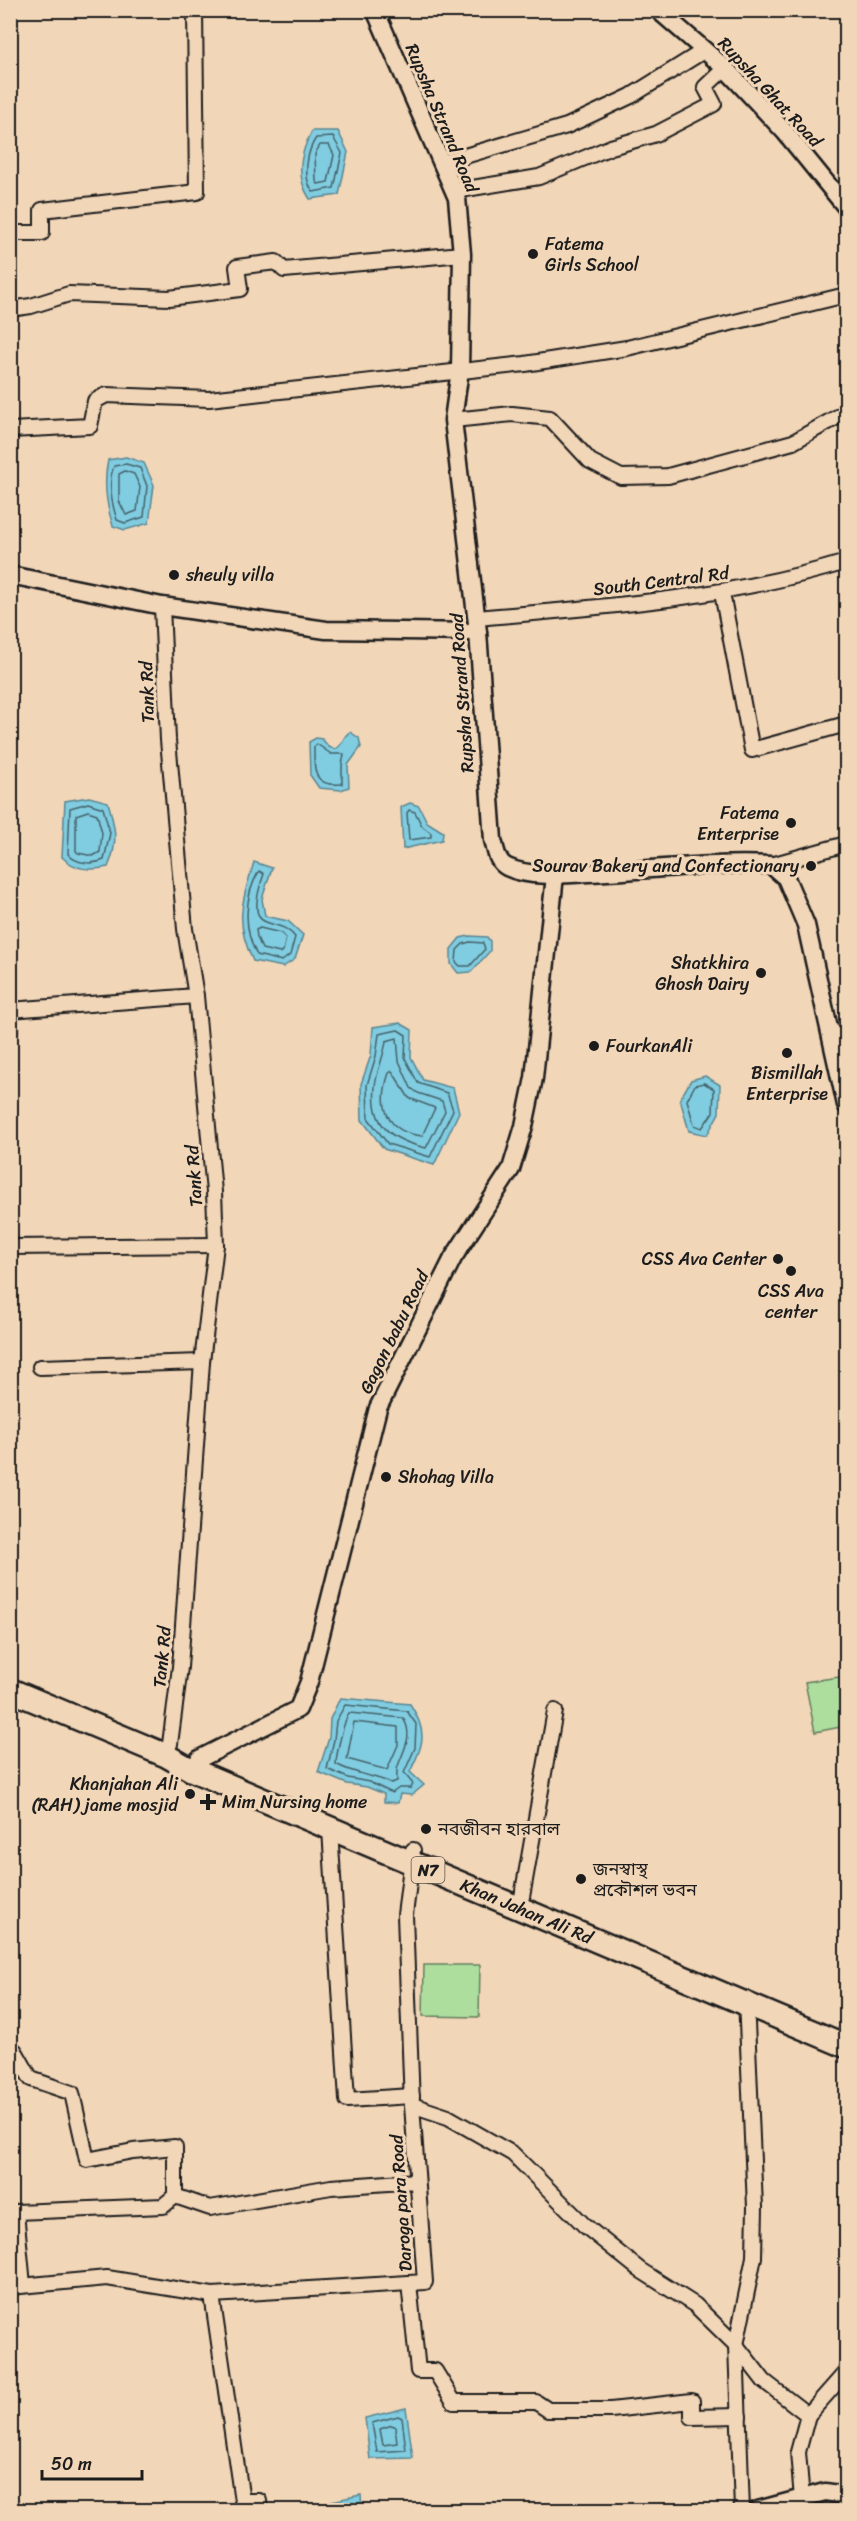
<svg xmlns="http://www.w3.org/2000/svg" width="857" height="2521" font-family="Sriracha,'Noto Sans Bengali',sans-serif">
<rect width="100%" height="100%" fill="#f2d6b8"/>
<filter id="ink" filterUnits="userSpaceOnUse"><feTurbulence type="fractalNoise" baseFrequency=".0167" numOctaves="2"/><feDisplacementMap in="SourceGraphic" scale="12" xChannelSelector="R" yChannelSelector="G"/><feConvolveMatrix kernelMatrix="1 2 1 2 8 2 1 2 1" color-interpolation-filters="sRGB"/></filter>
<g filter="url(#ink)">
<g fill="#adde9e" stroke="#647d5d" stroke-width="1.5">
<polygon points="846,1676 846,1726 815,1732 805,1682"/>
<polygon points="424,1965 480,1965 479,2017 423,2016"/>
</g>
<g fill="#80cce0" stroke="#588692" stroke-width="1.5">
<path d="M312,131H338L348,152L339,195L310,199C295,177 300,153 312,131Z"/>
<path d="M126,457L144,463L154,485L149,523L125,530L113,526C106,504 103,483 108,460Z"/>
<path d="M350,732L359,738L361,747L348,765L349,787L341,790L319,788L310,775L309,742L316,738L322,739L329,747L335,749C344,745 342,736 350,732Z"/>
<path d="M89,797L108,802C115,827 119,842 108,867C90,871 75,870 62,857L65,801Z"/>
<polygon points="410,803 419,806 427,822 443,832 442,840 403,849 401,807"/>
<path d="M254,862L272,868L262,899L265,916L288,921L303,935L295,959L283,967L253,961C234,921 242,902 254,862Z"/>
<polygon points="469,936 487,937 490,941 490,951 471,972 458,973 451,964 451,949 460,938"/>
<polygon points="400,1023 412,1030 411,1057 423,1080 453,1088 459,1112 434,1165 384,1149 362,1120 361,1084 371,1055 373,1027"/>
<polygon points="705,1076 720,1085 719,1113 707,1135 689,1131 680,1099 691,1080"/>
<path d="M340,1698L410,1704C428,1732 424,1743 410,1772L424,1785L412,1795L400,1794L398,1803L384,1802V1794L367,1787L347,1784L318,1772L329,1738L330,1719Z"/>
<polygon points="406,2408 413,2458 370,2459 365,2418"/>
<polygon points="361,2495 362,2510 331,2510 331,2501"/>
</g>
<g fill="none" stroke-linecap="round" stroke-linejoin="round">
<g stroke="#44626a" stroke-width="1.5">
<path d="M333,137L342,153L334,188L313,192C302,178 307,151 316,138Z"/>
<polygon points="320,145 329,145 334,155 328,182 318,184 316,181 315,154"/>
<path d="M126,464L140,468L147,486L144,517L125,523L117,520C112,504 107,482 114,466Z"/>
<polygon points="125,471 134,474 140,487 137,511 126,515 119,501 119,474"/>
<path d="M317,744L331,754H344L342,765V784C313,787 314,771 314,747Z"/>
<path d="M88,803L103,808L110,833L104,860C92,865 76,864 68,854L70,808Z"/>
<polygon points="409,810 415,812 422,826 431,833 431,837 409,840 407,813"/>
<polygon points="88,811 97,814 102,833 100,852 93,856 78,853 76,851 76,815"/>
<path d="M259,871L264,874C260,885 249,917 266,922C279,927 286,926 295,937L290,955L282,961L257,955C243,930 244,896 259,871Z"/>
<polygon points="260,928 281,933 286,938 283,951 280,953 262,949 257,937 256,930"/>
<polygon points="470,942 483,943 485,949 470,966 460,966 456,962 457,950 463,944"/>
<polygon points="398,1030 406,1035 405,1058 418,1083 447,1093 453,1110 430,1157 388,1144 368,1118 367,1085 376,1056 379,1034"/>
<path d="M397,1038L399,1061L411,1088L418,1093L442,1101L445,1111L426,1148C391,1140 371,1126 375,1087C376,1072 384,1057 386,1041Z"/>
<path d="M392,1071L409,1098L435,1108L422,1136C385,1132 378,1105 389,1073Z"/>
<polygon points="704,1083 714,1089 713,1112 702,1128 694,1125 687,1100 695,1085"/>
<polygon points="345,1705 407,1711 416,1724 415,1748 404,1773 413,1784 411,1788 399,1788 392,1793 369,1782 348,1778 327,1769 334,1740 336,1721"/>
<path d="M349,1713L403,1718C414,1735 404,1749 398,1766C396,1771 397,1777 397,1781L391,1783C373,1775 353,1774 336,1764C336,1755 344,1720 349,1713Z"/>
<polygon points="354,1722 398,1727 398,1745 387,1770 347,1759"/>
<polygon points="398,2416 402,2418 406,2450 377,2452 372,2423"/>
<polygon points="392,2425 395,2427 397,2443 383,2445 380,2429"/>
</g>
<defs>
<g id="minor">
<polyline points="441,163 567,126 631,96 705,50"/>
<polyline points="454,191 539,177 611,147 656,134 714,104 705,87 725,68"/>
<polyline points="10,233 42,233 42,210 197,192 195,10"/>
<polyline points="10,309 31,306 69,294 169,298 240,289 237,267 276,262 284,270 462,254"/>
<polyline points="453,420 512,414 550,418 590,461 621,477 668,476 793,442 846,412"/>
<polyline points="10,430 90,426 95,401 106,395 209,399 525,364 627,348 846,295"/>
<polyline points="722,593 752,750 846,724"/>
<polyline points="162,606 168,740 185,929 196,996 214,1192 216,1245 202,1362 180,1667 170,1744"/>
<path d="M477,618C603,607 725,599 846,562"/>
<polyline points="771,865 846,844"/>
<polyline points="10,1010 196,996"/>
<polyline points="10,1020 10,1032"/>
<polyline points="831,1034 846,1031"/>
<polyline points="10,1247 216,1245"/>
<polyline points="40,1367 202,1362"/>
<polyline points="330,1829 347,2100 412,2096"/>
<polyline points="522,1897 555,1711"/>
<polyline points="10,2049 15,2051 31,2079 72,2093 87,2160 133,2151 175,2147 175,2196 163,2206 16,2212 23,2285"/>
<polyline points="412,2105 448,2117 513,2154 584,2225 640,2270 695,2305 736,2345 764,2381 808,2415 798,2452 802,2499"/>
<polyline points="175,2196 210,2208 331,2187 417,2181"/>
<polyline points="409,2283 418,2371 435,2371 454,2402 536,2402 548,2410 611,2410 692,2401 692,2417 739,2416"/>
<polyline points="10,2287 107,2278 212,2295 425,2282 412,2105 405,1915 413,1850"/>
<polyline points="212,2295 242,2501 259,2501 260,2510"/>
<polyline points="808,2415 846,2372"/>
<polyline points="742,2510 736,2345 754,2257 755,2207 746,1999"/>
</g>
<g id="tertiary">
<path d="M375,10L457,198L462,254L460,370L453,420L478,632L493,840C496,851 497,862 507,867C533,880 579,873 607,872C662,869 717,862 771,865L786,878L806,925L846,1105"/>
<polyline points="658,10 725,68 785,132 846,207"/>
<polyline points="10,575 162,606 326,630 478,632"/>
<polyline points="199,1759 298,1709 309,1682 378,1408 453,1258 511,1169 524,1126 534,1078 555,875"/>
<polyline points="758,2510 825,2492 846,2495"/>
</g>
<g id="trunk">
<path id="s1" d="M10,1690L165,1755L190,1769L846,2046"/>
</g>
</defs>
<use href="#minor" stroke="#1c1c1c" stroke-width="18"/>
<use href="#tertiary" stroke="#1c1c1c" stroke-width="21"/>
<use href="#trunk" stroke="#1c1c1c" stroke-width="27"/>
<use href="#minor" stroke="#f2d6b8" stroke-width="14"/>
<use href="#tertiary" stroke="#f2d6b8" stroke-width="16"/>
<use href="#trunk" stroke="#f2d6b8" stroke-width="22"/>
</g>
</g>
<g fill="#1c1c1c" stroke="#f2d6b8" stroke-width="2">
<circle cx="533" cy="254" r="6"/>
<circle cx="174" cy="575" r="6"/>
<circle cx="791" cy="823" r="6"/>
<circle cx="811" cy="866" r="6"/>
<circle cx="761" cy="973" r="6"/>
<circle cx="594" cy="1046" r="6"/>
<circle cx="787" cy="1053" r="6"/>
<circle cx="778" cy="1259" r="6"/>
<circle cx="791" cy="1271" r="6"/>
<circle cx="386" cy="1477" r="6"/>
<circle cx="190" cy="1794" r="6"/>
<path d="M205 1793h6v6h6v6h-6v6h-6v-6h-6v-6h6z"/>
<circle cx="426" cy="1829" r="6"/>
<circle cx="581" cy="1879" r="6"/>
</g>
<g text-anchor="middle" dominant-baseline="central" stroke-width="6" stroke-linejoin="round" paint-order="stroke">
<rect fill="#f2d6b8" stroke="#5c544b" stroke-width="1.5" x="411.5" y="1857" width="33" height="26" rx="4.5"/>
<g font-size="16" font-weight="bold" fill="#1c1c1c">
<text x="428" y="1870">N7</text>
</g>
<g font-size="18" fill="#1c1c1c" stroke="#f2d6b8">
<text transform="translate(770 92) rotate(47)">Rupsha Ghat Road</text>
<text transform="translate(442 118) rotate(67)">Rupsha Strand Road</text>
<text transform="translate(661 581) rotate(-7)">South Central Rd</text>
<text transform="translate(147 692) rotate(-92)">Tank Rd</text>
<text transform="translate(462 693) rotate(-94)">Rupsha Strand Road</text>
<text transform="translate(194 1176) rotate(-94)">Tank Rd</text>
<text transform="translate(394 1332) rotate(-64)">Gagon babu Road</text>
<text transform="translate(162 1657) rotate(-85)">Tank Rd</text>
<text stroke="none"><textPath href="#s1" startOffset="562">Khan Jahan Ali Rd</textPath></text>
<text transform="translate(401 2203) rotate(-94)">Daroga para Road</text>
</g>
<g font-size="18" fill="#1c1c1c" stroke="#f2d6b8" text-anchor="start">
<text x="545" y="244">Fatema<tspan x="545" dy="21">Girls School</tspan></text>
<text x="186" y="575">sheuly villa</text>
<text x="779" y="813" text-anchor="end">Fatema<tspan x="779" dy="21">Enterprise</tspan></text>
<text x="799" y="866" text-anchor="end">Sourav Bakery and Confectionary</text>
<text x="749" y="963" text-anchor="end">Shatkhira<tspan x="749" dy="21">Ghosh Dairy</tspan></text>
<text x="606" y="1046">FourkanAli</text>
<text x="787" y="1073" text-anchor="middle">Bismillah<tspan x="787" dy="21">Enterprise</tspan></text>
<text x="766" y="1259" text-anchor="end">CSS Ava Center</text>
<text x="791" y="1291" text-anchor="middle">CSS Ava<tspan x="791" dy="21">center</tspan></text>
<text x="398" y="1477">Shohag Villa</text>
<text x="178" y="1784" text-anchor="end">Khanjahan Ali<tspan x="178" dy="21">(RAH) jame mosjid</tspan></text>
<text x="222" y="1802">Mim Nursing home</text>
<text x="438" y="1829">নবজীবন হারবাল</text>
<text x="593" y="1869">জনস্বাস্থ<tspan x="593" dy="21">প্রকৌশল ভবন</tspan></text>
</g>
</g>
<rect width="857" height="2521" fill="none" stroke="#f2d6b8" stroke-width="36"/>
<rect x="18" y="18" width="821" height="2485" fill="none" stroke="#1c1c1c" stroke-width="2" filter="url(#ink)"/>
<path d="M42 2470v9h100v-9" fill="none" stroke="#1c1c1c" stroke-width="3"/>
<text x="51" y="2470" font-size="18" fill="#1c1c1c" stroke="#f2d6b8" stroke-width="4.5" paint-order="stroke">50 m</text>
</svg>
